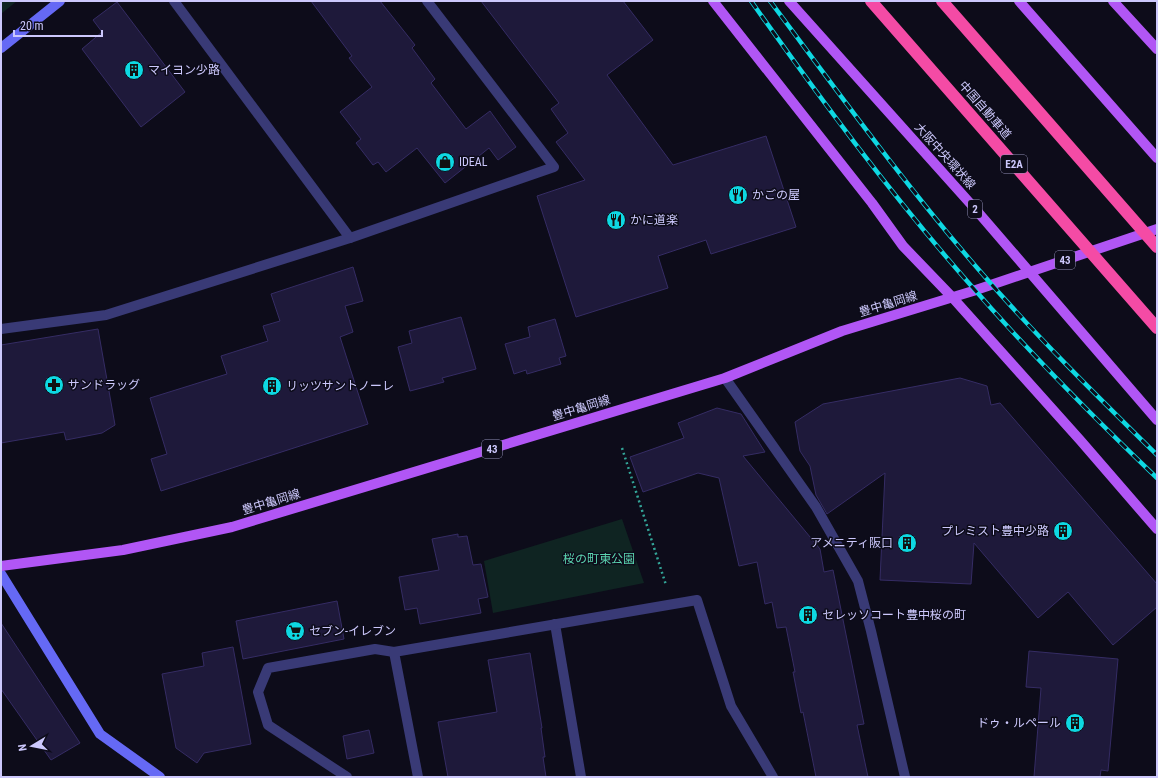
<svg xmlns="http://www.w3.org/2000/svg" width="1158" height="778" font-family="'Roboto Condensed','Noto Sans JP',sans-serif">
<rect width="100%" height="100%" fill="#0d0c1a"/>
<g fill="#0f2422">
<polygon points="1,1 17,1 1,14"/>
<polygon points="622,519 644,583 493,613 484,561"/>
</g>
<g fill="#1e193a" stroke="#352c64">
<polygon points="311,1 380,1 415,45 412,48 435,79 431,83 466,129 490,111 516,147 498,160 489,148 445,183 417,148 386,172 378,162 373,165 356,143 361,139 340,112 372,87 349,58 352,56"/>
<polygon points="481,1 623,1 653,40 607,75 673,165 766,136 796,227 711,254 706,240 658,256 668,288 576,317 537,196 585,180 556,142 568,133 551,109 559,103"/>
<polygon points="117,2 185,92 141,127 82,49 102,32 93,20"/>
<polygon points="353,267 363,301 345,306 353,332 340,337 368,424 161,491 151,459 167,454 150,398 227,374 221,356 268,341 263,326 280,321 271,294"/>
<polygon points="461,317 476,369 442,378 444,382 410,391 398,347 412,343 409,331"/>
<polygon points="555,319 566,356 559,358 561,364 527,374 526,370 514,374 505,344 530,337 528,327"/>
<polygon points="98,329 115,425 102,433 66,440 64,432 1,443 1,345"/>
<polygon points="960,378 987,386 991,405 1000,403 1157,584 1157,607 1113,645 1068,592 1038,618 974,543 971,584 880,580 885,473 827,514 816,495 810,466 800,451 795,422 823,404"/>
<polygon points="717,408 741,414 765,452 743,456 820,549 824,572 833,570 864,724 857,725 868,777 816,777 803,712 801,713 793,672 795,672 786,627 777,628 772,602 765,604 757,562 739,566 719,478 698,473 643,492 630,457 684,438 678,423"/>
<polygon points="458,534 458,537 467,536 473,565 481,564 488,597 478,599 481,613 420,624 417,608 405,610 399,577 439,570 432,539"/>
<polygon points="337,601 344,639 243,659 236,621"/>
<polygon points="1,623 80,743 51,760 1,689"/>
<polygon points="233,647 251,744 204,753 197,763 176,748 162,674 204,666 202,653"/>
<polygon points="1029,651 1118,659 1108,771 1101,770 1100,777 1034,777 1041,688 1026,687"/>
<polygon points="530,653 542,728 541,728 545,757 543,757 546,777 448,777 438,722 497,712 488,660"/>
<polygon points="369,730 374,753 347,759 343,736"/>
</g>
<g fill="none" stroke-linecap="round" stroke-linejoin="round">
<polyline stroke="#33a598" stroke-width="2.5" stroke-dasharray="2 3" stroke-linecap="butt" points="622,448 666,585"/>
<polyline stroke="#393a76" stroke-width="10" points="347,777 268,725 258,692 268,668 375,649 394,652"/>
<g stroke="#393a76" stroke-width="10">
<polyline points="174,1 350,238"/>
<polyline points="1,329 106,315 350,238 554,167 427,1"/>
<polyline points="725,378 816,507 858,581 871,631 905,777"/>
<polyline points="555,624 581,777"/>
<polyline points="418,777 394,652 697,600 731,706 773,777"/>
</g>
<g stroke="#6569f5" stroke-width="10">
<polyline points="1,48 60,1"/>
<polyline points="1,574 100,734 160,777"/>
</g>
<g stroke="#b156f5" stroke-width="10">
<polyline points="713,1 872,203 903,246 952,297 1080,440 1157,529"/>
<polyline points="789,1 977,211 1157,420"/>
<polyline points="1019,1 1157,158"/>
<polyline points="1113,1 1157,49"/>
<polyline points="1,566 123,550 232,527 725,378 842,331 973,291 1157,229"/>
</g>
<g stroke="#f44ba5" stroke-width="12">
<polyline points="871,1 1157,328"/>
<polyline points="942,1 1157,247"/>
</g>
<defs>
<g id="rail">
<path d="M751,1C819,97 889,192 967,281C1027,350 1091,415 1157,478"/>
<path d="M770,1C838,92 905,185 979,270C1035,335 1096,395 1157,455"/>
</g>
</defs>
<use href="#rail" stroke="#0ed8e2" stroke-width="4.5"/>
<use href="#rail" stroke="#0d0c1a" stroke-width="3" stroke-dasharray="9" stroke-linecap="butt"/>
</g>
<defs>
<symbol id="building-disc" viewBox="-11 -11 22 22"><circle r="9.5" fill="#0ed8e2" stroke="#0d0c1a"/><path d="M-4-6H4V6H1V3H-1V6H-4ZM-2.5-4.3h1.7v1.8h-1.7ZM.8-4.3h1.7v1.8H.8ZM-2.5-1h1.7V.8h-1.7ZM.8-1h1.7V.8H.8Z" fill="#111"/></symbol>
<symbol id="shop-disc" viewBox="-11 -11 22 22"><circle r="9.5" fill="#0ed8e2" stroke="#0d0c1a"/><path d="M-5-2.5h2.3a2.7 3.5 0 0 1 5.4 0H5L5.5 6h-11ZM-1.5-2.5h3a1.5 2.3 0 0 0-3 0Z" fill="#111"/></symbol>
<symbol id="restaurant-disc" viewBox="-11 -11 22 22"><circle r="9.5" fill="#0ed8e2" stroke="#0d0c1a"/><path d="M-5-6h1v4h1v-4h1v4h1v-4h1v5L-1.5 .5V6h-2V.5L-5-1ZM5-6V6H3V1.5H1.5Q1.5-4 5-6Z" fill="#111"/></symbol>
<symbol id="pharmacy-disc" viewBox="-11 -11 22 22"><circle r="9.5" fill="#0ed8e2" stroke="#0d0c1a"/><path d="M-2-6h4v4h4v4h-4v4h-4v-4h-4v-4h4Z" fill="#111"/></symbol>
<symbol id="supermarket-disc" viewBox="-11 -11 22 22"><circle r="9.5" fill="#0ed8e2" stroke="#0d0c1a"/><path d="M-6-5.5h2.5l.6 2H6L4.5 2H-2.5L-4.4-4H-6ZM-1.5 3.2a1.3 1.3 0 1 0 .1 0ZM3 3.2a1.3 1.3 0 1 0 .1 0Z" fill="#111"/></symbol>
</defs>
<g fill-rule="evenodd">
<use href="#building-disc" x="123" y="59" width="22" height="22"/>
<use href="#shop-disc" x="434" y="151" width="22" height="22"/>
<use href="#restaurant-disc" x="727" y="184" width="22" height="22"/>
<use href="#restaurant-disc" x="605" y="209" width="22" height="22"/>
<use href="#pharmacy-disc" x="43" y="374" width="22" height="22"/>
<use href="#building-disc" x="261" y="375" width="22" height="22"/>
<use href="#building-disc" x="1052" y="520" width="22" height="22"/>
<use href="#building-disc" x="896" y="532" width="22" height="22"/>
<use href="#building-disc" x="797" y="604" width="22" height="22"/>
<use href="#supermarket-disc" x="284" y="620" width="22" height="22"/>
<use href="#building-disc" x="1064" y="712" width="22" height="22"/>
</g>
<g text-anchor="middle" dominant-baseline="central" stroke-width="3" stroke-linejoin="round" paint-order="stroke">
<g fill="#0d0c1a" stroke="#9390b8" stroke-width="1">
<rect x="1001" y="155" width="26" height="18" rx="3"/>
<rect x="968" y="200" width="14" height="18" rx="3"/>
<rect x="1055" y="251" width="20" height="18" rx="3"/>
<rect x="482" y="440" width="20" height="18" rx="3"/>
</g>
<g font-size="11" font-weight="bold" fill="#ccc8fc">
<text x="1014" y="164">E2A</text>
<text x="975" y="209">2</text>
<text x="1065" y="260">43</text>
<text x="492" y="449">43</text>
</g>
<g font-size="12" fill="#ccc8fc" stroke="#0d0c1a" text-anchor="start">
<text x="148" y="70">マイヨン少路</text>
<text x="459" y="162">IDEAL</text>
<text x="752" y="195">かごの屋</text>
<text x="630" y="220">かに道楽</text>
<text x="68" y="385">サンドラッグ</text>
<text x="286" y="386">リッツサントノーレ</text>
<text x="1049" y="531" text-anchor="end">プレミスト豊中少路</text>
<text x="893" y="543" text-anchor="end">アメニティ阪口</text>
<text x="822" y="615">セレッソコート豊中桜の町</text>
<text x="309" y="631">セブン-イレブン</text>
<text x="1061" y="723" text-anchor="end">ドゥ・ルペール</text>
</g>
<g font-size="12" fill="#ccc8fc" stroke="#0d0c1a">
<text transform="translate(985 110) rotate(49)">中国自動車道</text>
<text transform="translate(945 156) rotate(48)">大阪中央環状線</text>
<text transform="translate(888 304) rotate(-17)">豊中亀岡線</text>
<text transform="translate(581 408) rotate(-17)">豊中亀岡線</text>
<text transform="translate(271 502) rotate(-17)">豊中亀岡線</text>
</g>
<g font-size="12" fill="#5bd5b0" stroke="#0d0c1a">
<text x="599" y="559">桜の町東公園</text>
</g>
</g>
<rect width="1158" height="778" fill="none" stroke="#ccc8fc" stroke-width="4"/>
<g transform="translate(32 746) rotate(260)" stroke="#0d0c1a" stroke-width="3" paint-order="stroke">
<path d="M0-3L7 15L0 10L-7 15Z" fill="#ccc8fc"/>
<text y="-6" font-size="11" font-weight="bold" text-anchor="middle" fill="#ccc8fc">N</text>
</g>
<path d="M14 30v6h88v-6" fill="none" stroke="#ccc8fc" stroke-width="2"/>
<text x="20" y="30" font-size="12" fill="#ccc8fc" stroke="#0d0c1a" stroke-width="3" paint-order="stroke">20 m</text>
</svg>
